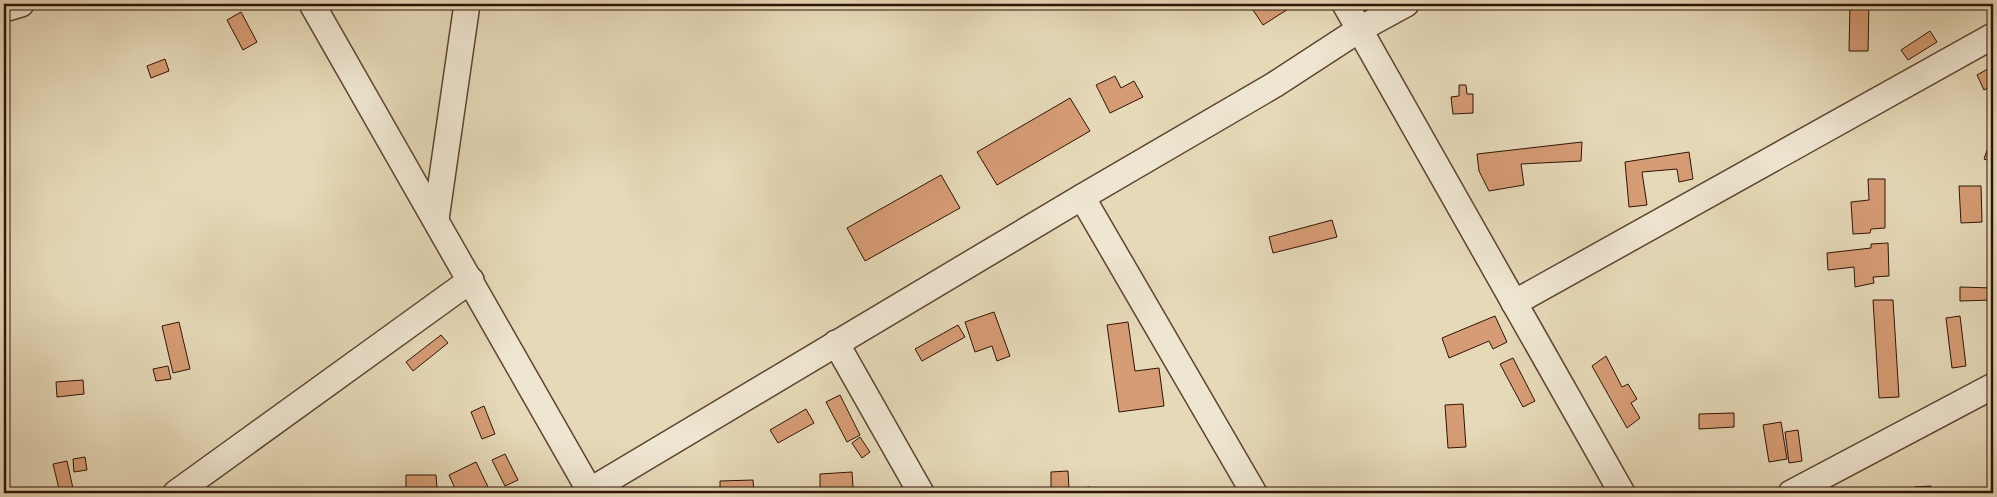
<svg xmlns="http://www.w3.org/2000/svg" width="1997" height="497" font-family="'IM FELL French Canon',serif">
<rect width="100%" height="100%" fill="#e6d9b8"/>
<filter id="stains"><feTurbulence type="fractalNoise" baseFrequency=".004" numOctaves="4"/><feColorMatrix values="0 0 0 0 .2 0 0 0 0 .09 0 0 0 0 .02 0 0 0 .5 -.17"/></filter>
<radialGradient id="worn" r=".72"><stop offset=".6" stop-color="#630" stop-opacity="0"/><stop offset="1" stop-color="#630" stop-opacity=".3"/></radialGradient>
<g fill="#d69c75" stroke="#2f1305">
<polygon points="1249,4 1292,4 1293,6 1263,25"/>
<polygon points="1850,4 1869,4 1868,51 1849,51"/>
<polygon points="241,12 257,42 243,50 227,20"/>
<polygon points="1930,31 1937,42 1908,60 1901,50"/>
<polygon points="165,59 169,71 151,78 147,66"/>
<polygon points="1993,66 1993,85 1984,90 1977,75"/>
<polygon points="1115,76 1121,88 1134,81 1143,97 1110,113 1096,85"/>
<polygon points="1459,85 1466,85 1467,94 1473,94 1473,113 1453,114 1451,97 1459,96"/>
<polygon points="1070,98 1090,131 997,185 977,152"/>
<polygon points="1582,142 1581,161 1521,164 1524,185 1489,191 1479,171 1477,154"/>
<polygon points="1990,142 1993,143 1993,162 1984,159"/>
<polygon points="1689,152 1693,179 1679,182 1677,169 1642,172 1647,205 1629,207 1625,162"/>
<polygon points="941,175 960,208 865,261 847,228"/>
<polygon points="1868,179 1885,179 1885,228 1871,229 1870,233 1853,234 1851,202 1869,200"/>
<polygon points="1959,186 1981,186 1982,222 1961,223"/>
<polygon points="1332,220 1337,237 1273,253 1269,237"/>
<polygon points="1888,243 1889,276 1873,277 1874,283 1855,287 1854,267 1828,270 1827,253 1871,248 1871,244"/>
<polygon points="1960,287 1993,288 1993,300 1960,301"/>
<polygon points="1873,300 1893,300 1899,397 1879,398"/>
<polygon points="994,312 1010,356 997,361 992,346 975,352 965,322"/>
<polygon points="1495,316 1507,342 1493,349 1489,341 1449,358 1442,338"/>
<polygon points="1960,316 1966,366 1952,368 1946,318"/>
<polygon points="179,322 190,369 173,373 162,326"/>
<polygon points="1128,322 1135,371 1159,368 1164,406 1119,412 1107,325"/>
<polygon points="958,325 965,337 922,361 915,349"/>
<polygon points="441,335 448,343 413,371 406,362"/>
<polygon points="1606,356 1622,387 1628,384 1637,399 1631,403 1640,418 1627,428 1592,366"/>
<polygon points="1513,358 1535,401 1523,407 1500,364"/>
<polygon points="168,366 171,379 156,381 153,369"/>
<polygon points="83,380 84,394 57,397 56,382"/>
<polygon points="840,395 860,435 847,442 826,402"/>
<polygon points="1463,404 1466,447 1448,448 1445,405"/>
<polygon points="484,406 495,434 482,439 471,412"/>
<polygon points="806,409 814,423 778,443 770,430"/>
<polygon points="1734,413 1734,427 1699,429 1699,414"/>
<polygon points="1781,422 1787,459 1769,462 1763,425"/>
<polygon points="1798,430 1802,461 1789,463 1785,432"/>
<polygon points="860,437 870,452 862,458 852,443"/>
<polygon points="505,454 518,480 505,486 492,460"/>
<polygon points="85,457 87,470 74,472 73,459"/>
<polygon points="67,461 74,493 60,493 53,464"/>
<polygon points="476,462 491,493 457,493 449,475"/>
<polygon points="1068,471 1069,489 1051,489 1051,472"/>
<polygon points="852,472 853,488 820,489 820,474"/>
<polygon points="406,475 436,475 437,488 406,489"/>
<polygon points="753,480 754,493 720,493 720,481"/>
<polygon points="1931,486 1932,493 1914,493 1914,487"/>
<polygon points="1090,487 1091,493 1035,493"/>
</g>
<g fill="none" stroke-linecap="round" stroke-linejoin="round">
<defs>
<g id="street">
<polyline points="312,4 591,493"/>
<polyline points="1345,4 1622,493"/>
<polyline points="4,9 21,4"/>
<polyline points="1082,197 1254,493"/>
<polyline points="436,219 467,4"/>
<polyline points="1514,303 1993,36"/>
<polyline points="836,343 921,493"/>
<polyline points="176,493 471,280"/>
<polyline points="586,493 1082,197 1274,85 1360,29 1406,4"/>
<polyline points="1791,493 1993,386"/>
</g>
</defs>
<use href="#street" stroke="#5d4432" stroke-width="28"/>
<use href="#street" stroke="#efe6d1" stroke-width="25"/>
</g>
<rect width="1997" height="497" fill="none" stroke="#e6d9b8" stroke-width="20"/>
<rect x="5" y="5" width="1987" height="487" fill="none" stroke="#2f1305" stroke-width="2.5"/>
<rect x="10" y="10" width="1977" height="477" fill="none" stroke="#2f1305"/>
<rect width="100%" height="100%" filter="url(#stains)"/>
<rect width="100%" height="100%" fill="url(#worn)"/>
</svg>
